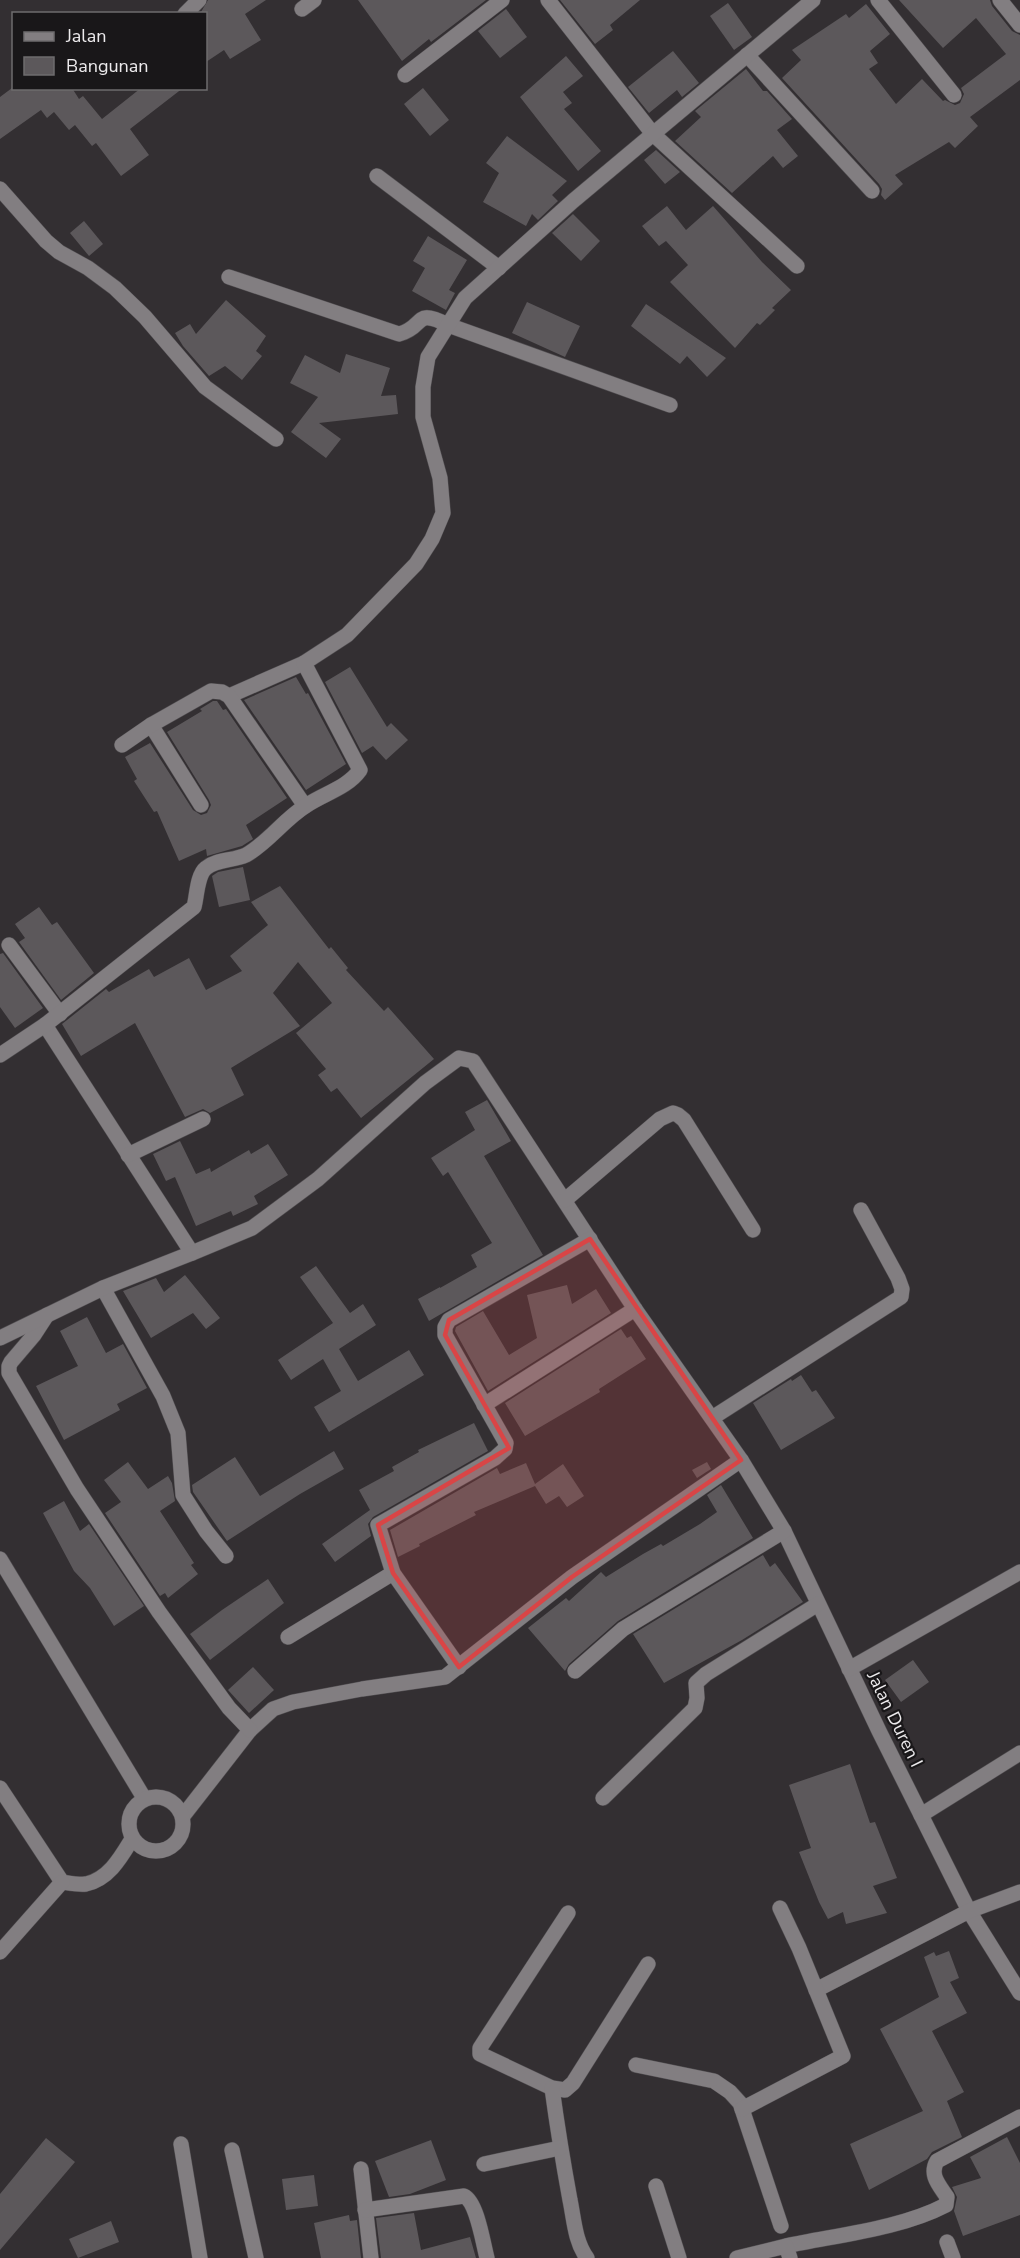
<svg xmlns="http://www.w3.org/2000/svg" width="1020" height="2258" font-family="'Nunito Sans',sans-serif">
<rect width="100%" height="100%" fill="#332f32"/>
<g fill="#5c585b">
<polygon points="208,0 266,0 245,14 261,40 230,59 224,50 206,62 206,14 201,12"/>
<polygon points="358,0 486,0 431,42 429,39 402,61"/>
<polygon points="560,0 640,0 610,25 613,30 595,44"/>
<polygon points="899,0 990,0 992,6 1012,31 1020,35 1020,80 970,117 978,126 955,148 949,142 895,175 903,184 885,200 881,195 882,189 879,184 782,78 801,60 792,50 846,14 849,18 866,4 890,34 870,51 878,63 869,69 896,104 922,79 943,101 945,100 955,105 960,103 964,94 961,88 1006,54 976,18 943,48"/>
<polygon points="728,3 752,37 734,50 710,16"/>
<polygon points="506,9 527,37 500,58 478,31"/>
<polygon points="673,51 699,83 682,97 677,90 649,113 628,87"/>
<polygon points="566,56 583,76 563,92 572,103 564,109 601,151 578,171 520,97"/>
<polygon points="746,69 763,91 767,91 792,119 777,130 798,156 783,168 773,156 732,193 675,141 701,117 695,111"/>
<polygon points="12,88 72,88 79,99 83,96 102,119 141,88 183,88 130,129 149,155 121,176 96,143 92,146 75,125 69,130 54,112 47,118 41,110 0,139 0,97"/>
<polygon points="423,88 449,120 430,136 404,104"/>
<polygon points="507,136 567,181 552,195 558,201 538,220 532,214 526,226 483,202 499,173 486,163"/>
<polygon points="656,150 680,172 665,184 644,160"/>
<polygon points="667,206 686,230 713,206 762,262 791,290 772,308 775,310 760,325 757,323 735,348 670,282 688,265 666,241 659,246 642,226"/>
<polygon points="573,214 600,241 581,261 552,233"/>
<polygon points="84,221 103,244 89,256 70,233"/>
<polygon points="428,236 467,260 449,290 455,293 446,310 412,291 425,268 413,261"/>
<polygon points="226,300 266,336 256,351 262,356 242,380 225,366 209,376 183,346 175,333 190,324 196,334"/>
<polygon points="527,302 580,326 565,357 512,333"/>
<polygon points="646,304 726,358 707,377 687,356 680,364 631,326"/>
<polygon points="346,354 390,368 381,396 396,395 398,414 319,423 341,439 326,458 291,432 318,397 290,383 305,355 340,373"/>
<polygon points="350,667 387,727 391,723 408,740 386,760 373,746 362,753 325,682"/>
<polygon points="296,677 306,694 308,693 346,764 306,790 244,700"/>
<polygon points="213,701 217,701 223,710 226,709 287,798 246,825 253,839 242,846 207,856 206,849 179,861 157,811 154,812 134,781 137,779 125,757 150,743 193,810 201,815 207,813 211,805 209,800 167,732 202,711 200,709"/>
<polygon points="243,867 250,900 219,907 212,876 218,872"/>
<polygon points="280,886 329,949 331,947 348,968 346,970 384,1011 388,1007 434,1059 361,1118 337,1088 331,1092 318,1075 326,1069 296,1033 332,1003 298,962 273,993 300,1026 231,1068 244,1095 210,1113 203,1109 185,1117 135,1023 81,1056 62,1024 106,989 109,992 149,969 154,977 189,958 206,990 242,971 230,956 268,925 251,902"/>
<polygon points="39,907 52,925 57,922 94,973 61,1000 19,942 25,938 15,924"/>
<polygon points="3,953 43,1008 15,1028 0,1007 0,954"/>
<polygon points="487,1100 511,1141 484,1156 543,1255 429,1321 418,1299 440,1287 440,1288 477,1267 471,1255 492,1243 448,1172 443,1176 431,1158 475,1130 465,1112"/>
<polygon points="180,1141 196,1174 210,1168 211,1172 249,1150 251,1154 268,1144 288,1175 254,1196 258,1204 233,1216 231,1211 196,1226 175,1177 166,1181 153,1154"/>
<polygon points="316,1266 350,1313 363,1304 376,1325 339,1349 358,1381 409,1350 424,1375 329,1432 314,1407 341,1391 323,1359 291,1380 278,1360 333,1323 300,1277"/>
<polygon points="185,1275 220,1318 206,1329 193,1313 151,1338 123,1291 156,1278 164,1292"/>
<polygon points="567,1285 572,1304 596,1289 611,1313 488,1391 455,1331 456,1327 483,1311 509,1355 537,1338 527,1295"/>
<polygon points="87,1317 106,1353 123,1344 147,1388 117,1404 120,1410 64,1440 36,1386 78,1366 60,1331"/>
<polygon points="621,1329 627,1338 631,1336 646,1359 599,1389 600,1392 525,1436 505,1403"/>
<polygon points="801,1375 812,1392 816,1390 835,1418 781,1450 753,1403 791,1379 792,1381"/>
<polygon points="474,1423 488,1451 373,1517 368,1524 371,1536 335,1562 322,1544 370,1510 359,1490 394,1471 392,1467 419,1452 418,1450"/>
<polygon points="334,1451 344,1469 300,1494 227,1541 193,1492 192,1485 235,1457 260,1496"/>
<polygon points="128,1462 148,1489 168,1476 172,1483 175,1501 160,1511 194,1563 191,1565 198,1574 168,1598 165,1593 160,1596 105,1513 121,1502 104,1480"/>
<polygon points="707,1462 711,1469 697,1478 692,1470"/>
<polygon points="526,1463 535,1484 563,1464 584,1496 567,1507 559,1496 546,1504 535,1486 474,1512 476,1515 419,1544 420,1546 398,1557 390,1530 497,1468 500,1474"/>
<polygon points="721,1485 753,1538 618,1621 569,1664 565,1671 528,1628 566,1598 569,1601 601,1572 606,1577 643,1554 661,1544 663,1546 700,1524 717,1512 707,1495"/>
<polygon points="64,1501 80,1531 89,1524 144,1606 114,1626 90,1588 74,1571 43,1513"/>
<polygon points="763,1555 770,1567 775,1563 803,1602 742,1640 664,1683 633,1634"/>
<polygon points="268,1579 284,1603 210,1660 190,1634 222,1610"/>
<polygon points="913,1660 929,1682 901,1702 885,1680"/>
<polygon points="253,1667 274,1690 249,1713 228,1690"/>
<polygon points="850,1764 870,1823 875,1822 897,1878 873,1886 887,1913 846,1924 843,1912 828,1919 819,1902 799,1852 811,1848 789,1785"/>
<polygon points="949,1951 959,1978 950,1982 967,2013 932,2031 964,2092 947,2101 962,2137 932,2152 927,2159 869,2190 850,2144 923,2111 880,2029 939,1997 924,1957 934,1952 936,1956"/>
<polygon points="1007,2137 1020,2163 1020,2215 963,2236 954,2211 957,2197 952,2187 981,2178 970,2157"/>
<polygon points="46,2138 75,2162 0,2250 0,2194"/>
<polygon points="431,2140 446,2180 410,2194 389,2197 375,2161"/>
<polygon points="314,2175 318,2206 286,2210 282,2179"/>
<polygon points="414,2213 421,2250 470,2237 476,2258 381,2258 376,2218"/>
<polygon points="349,2215 350,2221 357,2220 361,2258 321,2258 314,2223"/>
<polygon points="111,2221 119,2242 78,2258 69,2239"/>
</g>
<g fill="none" stroke-linecap="round" stroke-linejoin="round">
<defs>
<g id="street">
<polyline points="548,0 653,134 797,266"/>
<polyline points="878,0 954,95"/>
<polyline points="1000,0 1020,25"/>
<polyline points="302,9 314,0"/>
<polyline points="185,14 199,0"/>
<polyline points="747,55 872,191"/>
<polyline points="405,75 502,0"/>
<polyline points="377,176 499,268"/>
<polyline points="0,189 46,241 59,252 88,268 115,288 145,317 205,387 276,439"/>
<path d="M229,277L399,334C426,327 413,307 448,325L670,405"/>
<polyline points="229,696 304,663"/>
<polyline points="151,725 201,805"/>
<polyline points="122,745 151,725 211,691 222,692 229,696 305,806"/>
<polyline points="9,945 60,1014"/>
<polyline points="45,1025 192,1253 252,1228 318,1179 425,1083 459,1058 473,1061 635,1309 741,1460 572,1577 445,1677 362,1689 293,1702 273,1709 250,1730 183,1816"/>
<path d="M0,1055L45,1025L194,907C197,896 197,875 206,868C217,859 233,861 246,855C269,842 284,819 307,805C325,793 347,788 360,770L304,663L347,635L416,564L432,539L443,513L440,478L423,417V387L428,357L465,298L573,201L813,0"/>
<polyline points="128,1155 203,1119"/>
<polyline points="565,1200 660,1119 673,1113 678,1115 684,1120 753,1230"/>
<polyline points="103,1288 163,1396 178,1433 183,1495 206,1531 226,1556"/>
<polyline points="47,1315 34,1335 11,1362 9,1366 9,1373 77,1489 159,1612 229,1708 250,1730"/>
<polyline points="0,1338 103,1288 192,1253"/>
<polyline points="484,1405 635,1309"/>
<polyline points="712,1418 901,1297 902,1289 898,1278 861,1210"/>
<polyline points="741,1460 784,1531 879,1731 969,1911 1020,1993"/>
<polyline points="0,1559 144,1798"/>
<polyline points="288,1637 393,1573"/>
<polyline points="459,1667 393,1573 378,1525 495,1458 505,1449 506,1443 445,1335 445,1327 449,1320 590,1239"/>
<polyline points="849,1669 1020,1572"/>
<polyline points="575,1671 623,1629 784,1531"/>
<path d="M0,1788L62,1882C69,1883 79,1885 86,1884C109,1879 121,1857 132,1839"/>
<circle cx="156" cy="1824" r="27"/>
<polyline points="603,1798 695,1708 697,1698 696,1683 706,1674 818,1604"/>
<polyline points="921,1815 1020,1753"/>
<polyline points="568,1913 480,2048 480,2054 552,2088 565,2090 573,2083 648,1964"/>
<polyline points="0,1952 62,1882"/>
<polyline points="816,1990 969,1911 1020,1892"/>
<polyline points="636,2065 714,2081 730,2092 740,2103 781,2226"/>
<path d="M552,2088C557,2125 563,2162 570,2200C574,2219 575,2242 587,2258"/>
<polyline points="742,2109 843,2056 799,1948 780,1908"/>
<polyline points="181,2144 200,2258"/>
<polyline points="232,2150 256,2258"/>
<polyline points="484,2164 560,2148"/>
<polyline points="361,2169 371,2258"/>
<polyline points="656,2186 679,2258"/>
<path d="M365,2210L464,2196C477,2202 483,2243 487,2258"/>
<polyline points="947,2242 953,2258"/>
<path d="M786,2246C837,2235 900,2229 946,2205L947,2197C939,2185 929,2175 937,2161L1020,2117"/>
<polyline points="737,2258 786,2246 790,2258"/>
</g>
</defs>
<use href="#street" stroke="#514e51" stroke-width="16"/>
<use href="#street" stroke="#827e81" stroke-width="15"/>
</g>
<path fill="#d94546" fill-opacity="0.2" stroke="#d94546" stroke-width="4.5" stroke-linejoin="round" d="M590,1239L741,1460L572,1577L459,1667L393,1573L378,1525L509,1448L445,1335L449,1320Z"/>
<g text-anchor="middle" dominant-baseline="central" stroke-width="4.5" stroke-linejoin="round" paint-order="stroke">
<g font-size="18" fill="#edebed" stroke="#191719">
<text transform="translate(895 1719) rotate(64)">Jalan Duren I</text>
</g>
</g>
<rect x="12" y="12" width="195" height="78" fill="#191719" stroke="#6e6c6e" stroke-width="1.5"/>
<rect x="24" y="32" width="30" height="9" fill="#827e81" stroke="#6e6c6e" stroke-width="1.5"/>
<text x="66" y="42" font-size="18" fill="#edebed">Jalan</text>
<rect x="24" y="57" width="30" height="18" fill="#5c585b" stroke="#6e6c6e" stroke-width="1.5"/>
<text x="66" y="72" font-size="18" fill="#edebed">Bangunan</text>
</svg>
